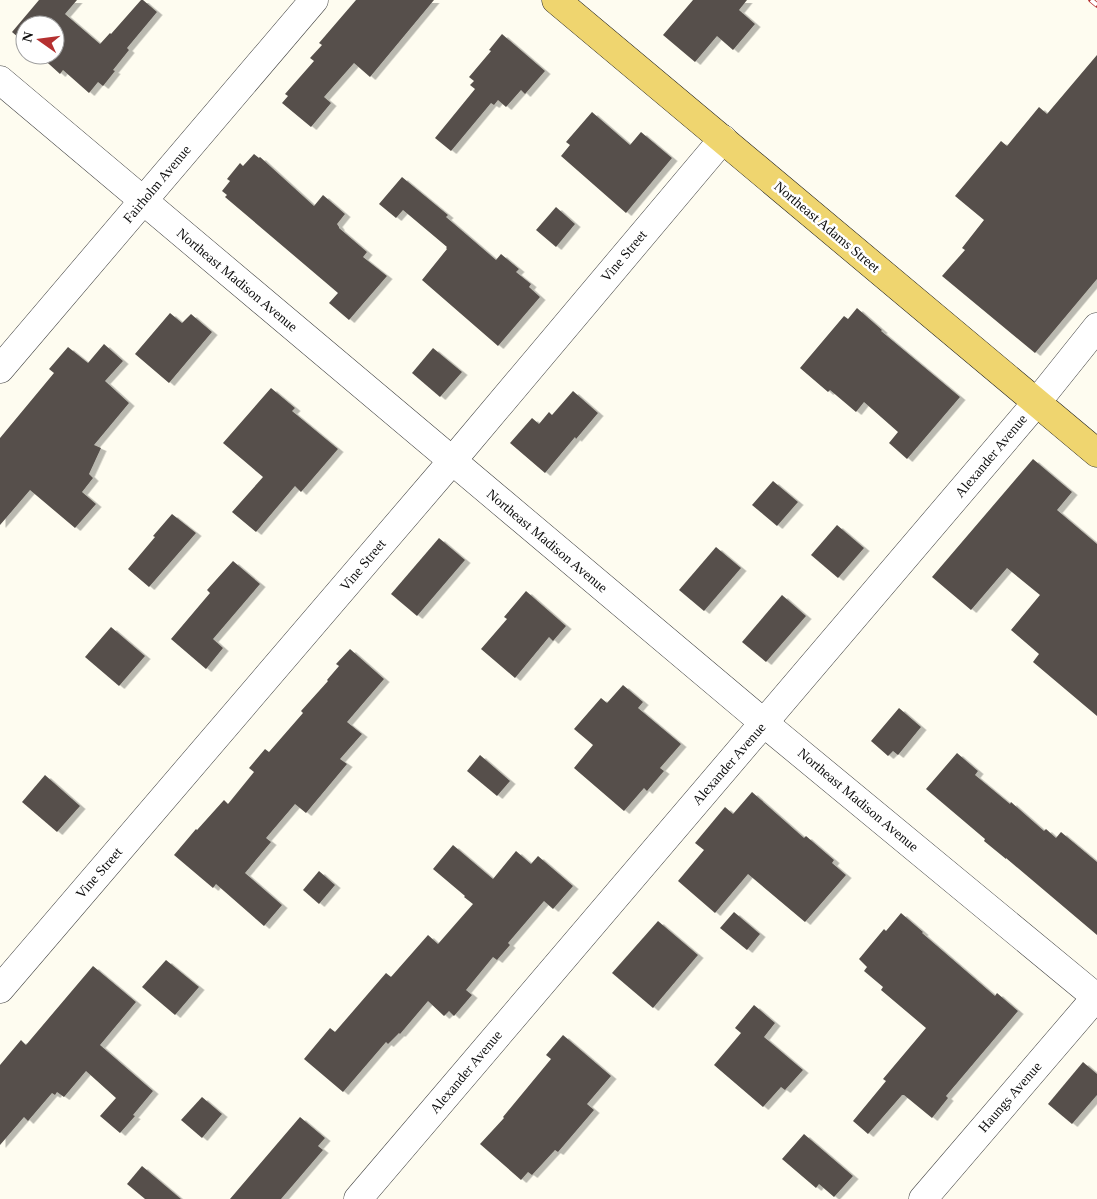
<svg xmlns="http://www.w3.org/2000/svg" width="1097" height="1199" font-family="Georgia,serif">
<defs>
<filter id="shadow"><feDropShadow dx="5.5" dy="3" stdDeviation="0" flood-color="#0004"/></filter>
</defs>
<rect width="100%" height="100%" fill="#fefcf0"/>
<g fill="#56504b" filter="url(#shadow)">
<polygon points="39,0 77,0 65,14 100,44 110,33 111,34 141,0 143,0 157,12 127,48 129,50 113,70 115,71 103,86 98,82 89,93 63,70 60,74 39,55 55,55 55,25 25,25 25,43 12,32"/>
<polygon points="356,0 434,0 370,77 354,63 324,97 331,103 311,127 282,103 288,96 285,94 314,61 310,58 322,45 319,43"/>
<polygon points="693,0 747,0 739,10 755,24 733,50 717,36 695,62 663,35"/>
<polygon points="502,34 545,71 525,94 521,90 506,107 498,100 494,105 491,103 451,151 435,138 475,89 470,85 474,81 469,77 491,51 489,50"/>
<polygon points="1097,55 1097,279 1035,353 942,276 965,250 962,248 984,220 955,196 1001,141 1007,146 1039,107 1047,114"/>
<polygon points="592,112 630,145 641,132 672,158 626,213 561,156 570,145 566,142"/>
<polygon points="254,154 259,158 260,157 314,206 323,195 345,214 337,224 339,227 339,228 367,252 363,257 387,276 349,320 329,303 338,293 225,197 227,195 222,191 230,181 227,179 240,163 243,166"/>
<polygon points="402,177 448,215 446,217 496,260 501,254 519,269 516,272 531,284 529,287 540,297 498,346 422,280 447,249 446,248 447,247 403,210 396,218 379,204"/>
<polygon points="556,207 575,224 556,247 536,230"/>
<polygon points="857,308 882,330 881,331 960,397 907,459 889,443 898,432 864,402 856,412 830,390 828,392 800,368 844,316 848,319"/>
<polygon points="170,313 182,323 191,314 212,332 169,383 135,354"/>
<polygon points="104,344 123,361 105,381 129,403 94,445 101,448 89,474 93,478 82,492 96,504 75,528 30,490 0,525 0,438 54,373 49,369 68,347 88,363"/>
<polygon points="433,348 462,372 440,397 412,373"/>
<polygon points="271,388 295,408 292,411 338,449 301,492 295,486 256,532 232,512 263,477 223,443"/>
<polygon points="573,391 598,413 576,439 575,437 545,473 510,443 532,418 539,424 549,412 552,415"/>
<polygon points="1033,459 1072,492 1057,510 1097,544 1097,716 1033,662 1039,654 1011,630 1040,595 1007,568 971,610 932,577"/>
<polygon points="773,481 798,502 777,526 752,505"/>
<polygon points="172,514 196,533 149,587 128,569 155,537 153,536"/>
<polygon points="837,525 864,548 838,578 811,555"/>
<polygon points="439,538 465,560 417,616 391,594"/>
<polygon points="716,547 741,568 704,611 679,590"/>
<polygon points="233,561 260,584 213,639 223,648 206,669 171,639 210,593 207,590"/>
<polygon points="526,591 566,626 553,641 549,637 515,678 481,649 507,619 504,617"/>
<polygon points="782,595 806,616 766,662 742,642"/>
<polygon points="111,627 145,656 119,686 85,657"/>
<polygon points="350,649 384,679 347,722 362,734 340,759 347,764 306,813 295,804 266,838 271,842 245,873 282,905 264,926 216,884 213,888 174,855 196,829 197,830 224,800 228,804 254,772 249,768 265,749 269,752 303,713 301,711 328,681 327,680 339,666 336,664"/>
<polygon points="623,685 643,702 638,708 681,744 660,768 664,771 647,791 644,788 624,811 574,768 593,745 574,729 601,698 607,703"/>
<polygon points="899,708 921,727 898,755 893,751 888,756 871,741"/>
<polygon points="957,753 978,771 975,775 1010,804 1011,802 1044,831 1046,829 1056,838 1061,832 1097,862 1097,935 1006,858 1006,859 984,841 985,839 926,789"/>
<polygon points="480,755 510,781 497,796 467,771"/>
<polygon points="45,775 80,806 57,832 22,802"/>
<polygon points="752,792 804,838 806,836 834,860 832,863 846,875 805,922 748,874 715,913 678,881 704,850 695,843 725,807 733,814"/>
<polygon points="453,845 493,879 516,851 531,864 538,856 573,886 553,909 544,901 508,943 510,945 497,960 493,957 466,990 472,995 454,1016 449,1011 444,1016 428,1001 400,1034 399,1033 388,1044 386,1042 343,1092 304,1059 330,1028 335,1032 386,973 391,977 428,935 438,944 473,904 464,897 465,896 433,869"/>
<polygon points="319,871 335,885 319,904 303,890"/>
<polygon points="734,912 760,934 747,950 720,928"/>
<polygon points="901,913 923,932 922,933 995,996 997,993 1018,1011 946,1096 948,1098 932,1118 904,1095 902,1095 868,1134 853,1121 886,1081 883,1079 926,1028 881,990 883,987 864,971 867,967 859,959 884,929 886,931"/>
<polygon points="658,921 698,955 653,1008 612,973"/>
<polygon points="166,960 199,987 175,1015 142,987"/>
<polygon points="93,966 136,1002 100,1045 153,1091 133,1115 135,1116 120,1133 100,1116 116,1098 86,1071 64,1097 57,1092 55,1095 52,1093 28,1121 24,1117 0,1145 0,1065 21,1040 26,1045"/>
<polygon points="754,1005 775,1023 764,1037 803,1070 785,1090 781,1087 763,1107 714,1065 741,1033 735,1028"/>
<polygon points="563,1035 611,1076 587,1104 594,1110 558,1152 555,1150 532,1175 528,1172 521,1180 480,1144 504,1118 503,1117 551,1059 546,1055"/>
<polygon points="1083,1062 1097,1074 1097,1095 1072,1124 1048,1104"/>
<polygon points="202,1097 222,1114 202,1138 181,1120"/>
<polygon points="300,1117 325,1138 318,1146 323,1150 281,1199 230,1199"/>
<polygon points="804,1134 853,1176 834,1197 819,1184 816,1188 782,1159"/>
<polygon points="142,1166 181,1199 145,1199 127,1184"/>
</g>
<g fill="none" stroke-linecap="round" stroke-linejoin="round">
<defs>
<g id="street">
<polyline points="0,80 764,723 1097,998"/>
<polyline points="0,369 314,0"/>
<polyline points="0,989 452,461 723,139"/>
<polyline points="358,1199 1037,402 1097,327"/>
<polyline points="923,1199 1097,996"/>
</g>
<polyline id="primary" points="556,0 1097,453"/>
</defs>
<use href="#street" stroke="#414141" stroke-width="29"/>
<use href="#primary" stroke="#1f1f1f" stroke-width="29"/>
<use href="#street" stroke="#fff" stroke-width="28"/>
<use href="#primary" stroke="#efd56f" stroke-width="28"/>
<defs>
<polyline id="rail" points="1091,0 1097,5"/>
</defs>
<use href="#rail" stroke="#b53030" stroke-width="5.5"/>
<use href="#rail" stroke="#fff" stroke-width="4" stroke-dasharray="11" stroke-linecap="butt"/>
</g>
<g text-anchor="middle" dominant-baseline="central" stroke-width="5" stroke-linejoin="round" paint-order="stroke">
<g font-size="14" fill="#0e0e0e" stroke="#fff">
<text transform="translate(157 184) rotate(-50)">Fairholm Avenue</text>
<text transform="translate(827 227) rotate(40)">Northeast Adams Street</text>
<text transform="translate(624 256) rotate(-50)">Vine Street</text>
<text transform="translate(237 280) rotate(40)">Northeast Madison Avenue</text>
<text transform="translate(991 456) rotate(-50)">Alexander Avenue</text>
<text transform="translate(547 541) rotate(40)">Northeast Madison Avenue</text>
<text transform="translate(363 565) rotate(-50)">Vine Street</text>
<text transform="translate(729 764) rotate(-49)">Alexander Avenue</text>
<text transform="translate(858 800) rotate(40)">Northeast Madison Avenue</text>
<text transform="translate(99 873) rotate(-49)">Vine Street</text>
<text transform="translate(466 1072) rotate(-50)">Alexander Avenue</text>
<text transform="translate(1010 1097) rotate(-49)">Haungs Avenue</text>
</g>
</g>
<g transform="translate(40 40) rotate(284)"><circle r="24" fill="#ffffff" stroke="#9f9f9f"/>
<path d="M0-4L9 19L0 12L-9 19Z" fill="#b53030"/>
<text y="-8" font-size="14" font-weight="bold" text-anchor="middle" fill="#0e0e0e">N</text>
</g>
</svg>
